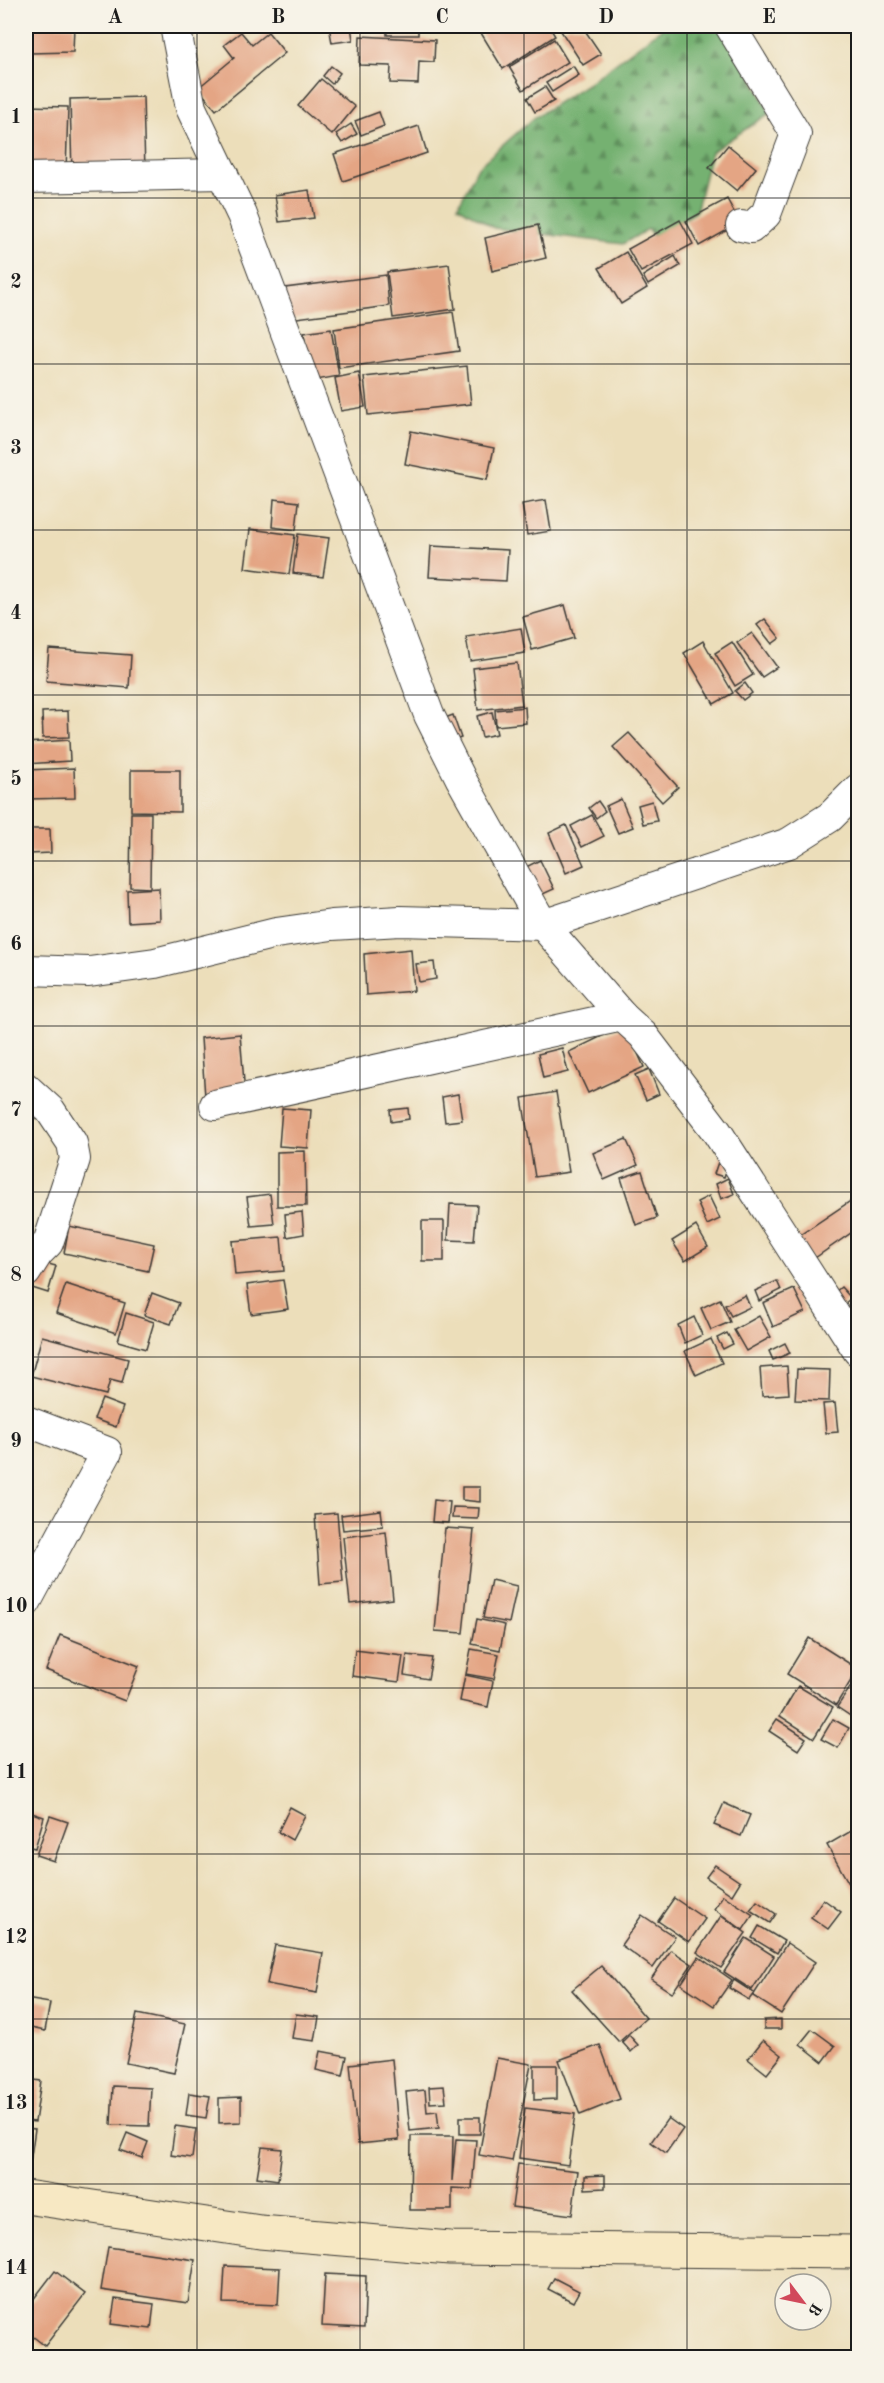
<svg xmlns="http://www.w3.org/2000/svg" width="884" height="2383" font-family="'Old Standard TT',serif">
<defs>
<pattern id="forest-firs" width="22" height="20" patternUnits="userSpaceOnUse" patternTransform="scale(1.5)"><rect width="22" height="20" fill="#75b171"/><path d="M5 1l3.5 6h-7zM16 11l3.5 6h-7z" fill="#5f8f5c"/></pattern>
</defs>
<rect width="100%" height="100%" fill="#f7f3e8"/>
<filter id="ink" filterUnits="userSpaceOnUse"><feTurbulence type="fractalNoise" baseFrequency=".0167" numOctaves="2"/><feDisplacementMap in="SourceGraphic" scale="12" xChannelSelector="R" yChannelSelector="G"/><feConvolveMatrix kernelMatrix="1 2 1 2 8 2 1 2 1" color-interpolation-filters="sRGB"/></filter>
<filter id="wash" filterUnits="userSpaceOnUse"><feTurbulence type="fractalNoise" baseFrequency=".008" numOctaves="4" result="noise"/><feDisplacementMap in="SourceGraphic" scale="24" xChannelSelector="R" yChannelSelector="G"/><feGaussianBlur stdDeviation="1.35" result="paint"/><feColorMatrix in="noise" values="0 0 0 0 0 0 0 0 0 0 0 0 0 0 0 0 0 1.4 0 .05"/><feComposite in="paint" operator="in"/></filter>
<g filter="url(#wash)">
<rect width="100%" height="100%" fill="#ecdeba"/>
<polygon fill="url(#forest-firs)" stroke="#486646" stroke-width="1.5" points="665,26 726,26 770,113 711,152 696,212 654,238 648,229 623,244 494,228 458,206 478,167 535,117 587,84"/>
<g id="blocks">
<g fill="#e4a584">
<polygon points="30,26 74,26 73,52 30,53"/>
<polygon points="329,26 351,26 353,40 332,43"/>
<rect x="387" y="26" width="31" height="9"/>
<polygon points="493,26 549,26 555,36 503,69 481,33"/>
<polygon points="569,26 582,26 601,54 583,65 561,31"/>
<polygon points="241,32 252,45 268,32 285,53 216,110 198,88 234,58 224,45"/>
<polygon points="360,36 435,40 434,62 419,61 418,84 390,83 391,66 359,65"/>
<polygon points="554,39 568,62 523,90 509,67"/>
<polygon points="331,66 340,73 332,84 323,76"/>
<polygon points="573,66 579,75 552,92 546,83"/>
<polygon points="321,79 355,107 332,135 298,106"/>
<polygon points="545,87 554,101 535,112 527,98"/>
<polygon points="143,97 145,171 72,173 70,99"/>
<polygon points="26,106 68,107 66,172 26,171"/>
<polygon points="379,112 384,126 361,135 355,121"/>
<polygon points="351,124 357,134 342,143 336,134"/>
<polygon points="419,126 427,153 343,181 334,154"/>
<polygon points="728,145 756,168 737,191 709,168"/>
<polygon points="309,190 314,218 279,222 275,195"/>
<polygon points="727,199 740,223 699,246 686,221"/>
<polygon points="680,220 693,244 641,272 628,249"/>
<polygon points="538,225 546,258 492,271 485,238"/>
<polygon points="626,252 647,288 621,304 599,268"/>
<polygon points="675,256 680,266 648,285 643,276"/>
<polygon points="449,264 455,309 393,318 387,272"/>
<polygon points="386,275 389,306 289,319 285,288"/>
<polygon points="453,312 459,351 339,368 334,329"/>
<polygon points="331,329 339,376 311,381 304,333"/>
<polygon points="467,366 471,404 368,415 364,377"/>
<polygon points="359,373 365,407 341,411 335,378"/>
<polygon points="411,431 494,448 487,480 405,464"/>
<polygon points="274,499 299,502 296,530 272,527"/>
<polygon points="546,500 551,531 527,535 522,504"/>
<polygon points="250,529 295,535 289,574 245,568"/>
<polygon points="298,534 329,538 323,577 293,573"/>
<polygon points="431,546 508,550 506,581 429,577"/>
<polygon points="565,605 574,638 532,650 523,617"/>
<polygon points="765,619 780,638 772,644 757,625"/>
<polygon points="521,628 525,653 470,661 466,637"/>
<polygon points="752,633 777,667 762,677 737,643"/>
<polygon points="703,641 733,693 714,704 684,653"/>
<polygon points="732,642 753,675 735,686 715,653"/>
<polygon points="49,649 131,655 129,688 46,681"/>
<polygon points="517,663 522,705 478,710 473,668"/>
<polygon points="745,683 752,693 743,700 735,691"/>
<polygon points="525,707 526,723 496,726 495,710"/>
<polygon points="68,711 69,737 43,738 42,712"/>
<polygon points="492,712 497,734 482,737 477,716"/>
<polygon points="453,715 461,738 446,743 437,721"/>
<polygon points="629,733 678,787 662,802 613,747"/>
<polygon points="69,740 70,761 26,764 26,743"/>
<polygon points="74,768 75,798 26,799 26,770"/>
<polygon points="131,770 180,770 180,812 131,811"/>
<polygon points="621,799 633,827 618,833 606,806"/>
<polygon points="598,801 605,811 596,818 589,808"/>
<polygon points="652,801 657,821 643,824 638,805"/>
<polygon points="131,813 151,813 150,888 130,887"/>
<polygon points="592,815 604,836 582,847 571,826"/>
<polygon points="566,825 584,865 566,873 549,833"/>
<polygon points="28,829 50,829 51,853 29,854"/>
<polygon points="540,860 554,889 532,899 518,871"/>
<polygon points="159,888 160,920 128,922 127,890"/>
<polygon points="411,949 414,991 366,995 364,954"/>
<polygon points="434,962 436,979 419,982 416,964"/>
<polygon points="625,1025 644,1067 588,1093 569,1052"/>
<polygon points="240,1034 245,1094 205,1097 201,1038"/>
<polygon points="562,1048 568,1072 543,1078 538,1054"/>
<polygon points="649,1069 659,1094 646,1100 635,1075"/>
<polygon points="556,1092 569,1172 535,1177 522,1098"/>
<polygon points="458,1094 462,1120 445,1122 442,1097"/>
<polygon points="282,1108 311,1110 308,1148 279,1146"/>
<polygon points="408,1108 409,1119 391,1122 390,1110"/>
<polygon points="626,1139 638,1165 604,1180 593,1153"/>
<polygon points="305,1151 306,1206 277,1206 277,1152"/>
<polygon points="720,1156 730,1160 724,1177 714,1174"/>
<polygon points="642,1171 657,1218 636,1225 621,1178"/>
<polygon points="728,1178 734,1194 721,1199 716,1184"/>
<polygon points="270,1194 274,1224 251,1226 247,1197"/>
<polygon points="709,1196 720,1219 707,1225 697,1202"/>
<polygon points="858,1196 858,1228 812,1260 797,1237"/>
<polygon points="450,1204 477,1205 474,1241 448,1240"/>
<polygon points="302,1212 304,1234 287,1237 285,1214"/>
<rect x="422" y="1221" width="22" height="40"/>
<polygon points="69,1226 154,1244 148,1271 64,1253"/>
<polygon points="696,1226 708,1247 685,1261 672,1241"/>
<polygon points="281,1237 284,1271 235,1275 232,1241"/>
<polygon points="37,1261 56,1266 48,1293 29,1287"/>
<polygon points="283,1280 288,1309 251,1314 247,1285"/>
<polygon points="777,1281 781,1290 759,1301 755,1291"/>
<polygon points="66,1284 125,1303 116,1333 56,1313"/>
<polygon points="841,1287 851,1298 835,1312 825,1301"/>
<polygon points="794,1289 805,1312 773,1327 763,1303"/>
<polygon points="152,1293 179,1303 171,1324 144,1315"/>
<polygon points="745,1295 750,1307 731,1316 725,1305"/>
<polygon points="720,1299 730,1322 711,1330 701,1308"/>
<polygon points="126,1313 154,1322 146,1349 118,1341"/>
<polygon points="759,1316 771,1337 746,1351 734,1330"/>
<polygon points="694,1317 702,1335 685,1343 678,1325"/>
<polygon points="727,1333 733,1344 723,1349 717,1338"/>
<polygon points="42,1336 128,1359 122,1383 110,1380 106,1395 31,1376"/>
<polygon points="711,1339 722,1363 696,1375 685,1351"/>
<polygon points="785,1343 790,1353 773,1360 769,1351"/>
<polygon points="787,1366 789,1394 762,1396 760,1368"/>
<polygon points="797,1369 830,1370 829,1401 795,1400"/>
<polygon points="102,1399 123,1407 116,1427 94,1419"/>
<polygon points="835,1403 838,1432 826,1433 823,1404"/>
<polygon points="462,1487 480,1487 480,1502 462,1500"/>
<polygon points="434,1500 450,1502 448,1523 432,1522"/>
<polygon points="453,1507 479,1508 478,1519 452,1518"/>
<polygon points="381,1510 383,1526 343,1530 341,1515"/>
<polygon points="337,1513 343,1582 320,1584 315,1515"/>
<polygon points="445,1528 474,1530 463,1633 435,1631"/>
<polygon points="386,1532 393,1599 350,1604 343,1537"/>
<polygon points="491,1580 517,1586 509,1623 483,1618"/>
<polygon points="477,1619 505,1625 500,1650 472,1644"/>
<polygon points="60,1635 139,1666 125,1701 46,1670"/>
<polygon points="809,1638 858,1669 836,1705 787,1674"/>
<polygon points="471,1649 499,1654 494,1679 466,1674"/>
<polygon points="355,1650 403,1656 399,1682 352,1676"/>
<polygon points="407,1655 432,1658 428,1679 404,1675"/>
<polygon points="465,1675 493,1681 488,1707 460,1701"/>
<polygon points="854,1682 858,1685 858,1721 837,1707"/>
<polygon points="798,1686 833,1707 814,1738 780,1716"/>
<polygon points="777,1719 806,1738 798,1750 769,1731"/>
<polygon points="833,1719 849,1728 838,1748 821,1739"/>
<polygon points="724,1803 750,1815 741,1836 714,1825"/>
<polygon points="290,1807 305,1815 292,1840 278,1832"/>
<polygon points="26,1811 44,1817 35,1848 26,1846"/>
<polygon points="50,1816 68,1822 54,1861 36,1855"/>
<polygon points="858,1827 858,1895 856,1896 827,1845"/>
<polygon points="715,1865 740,1882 732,1895 706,1877"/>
<polygon points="723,1895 753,1915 743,1930 714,1909"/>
<polygon points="674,1898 705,1919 689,1942 658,1921"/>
<polygon points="823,1899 841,1912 828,1929 811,1917"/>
<polygon points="757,1901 776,1914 770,1923 750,1910"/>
<polygon points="642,1915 675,1937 653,1968 621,1945"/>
<polygon points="721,1916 746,1933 721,1968 697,1952"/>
<polygon points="759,1926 784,1941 777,1953 752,1938"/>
<polygon points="746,1938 774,1956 752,1990 724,1972"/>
<polygon points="787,1943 815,1962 781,2014 753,1996"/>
<polygon points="275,1945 323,1953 317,1993 267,1984"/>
<polygon points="671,1950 692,1964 672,1993 651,1979"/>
<polygon points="699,1957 732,1980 714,2006 681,1984"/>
<polygon points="601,1966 646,2018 619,2042 572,1990"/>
<polygon points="734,1980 754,1993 749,2000 729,1988"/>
<polygon points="26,1999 50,2003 45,2031 26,2027"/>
<polygon points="137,2014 185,2024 174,2073 126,2063"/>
<polygon points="296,2014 319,2017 315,2041 292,2038"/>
<polygon points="781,2019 781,2029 764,2029 764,2020"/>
<polygon points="812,2029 835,2046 823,2062 800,2044"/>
<polygon points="629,2035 638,2045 631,2052 622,2042"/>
<polygon points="763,2040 782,2055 767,2074 748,2059"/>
<polygon points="600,2045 620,2099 580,2115 559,2060"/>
<polygon points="320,2051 347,2056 343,2076 316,2070"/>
<polygon points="497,2058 531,2064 512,2161 479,2155"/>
<polygon points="392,2059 399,2140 358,2144 350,2064"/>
<polygon points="534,2065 557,2065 557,2099 534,2100"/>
<polygon points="26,2079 41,2081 35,2122 26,2121"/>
<polygon points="113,2086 151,2088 149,2126 111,2125"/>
<polygon points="444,2086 446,2102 430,2103 429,2087"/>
<polygon points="425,2090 427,2112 437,2111 439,2128 410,2131 406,2092"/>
<polygon points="189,2093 210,2096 206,2118 186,2115"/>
<polygon points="241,2097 241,2122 219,2123 219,2098"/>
<polygon points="525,2108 575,2114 568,2165 519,2158"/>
<rect x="460" y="2117" width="20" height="17"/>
<polygon points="668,2118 683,2129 666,2153 651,2142"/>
<polygon points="175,2126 196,2129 192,2158 171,2155"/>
<polygon points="26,2128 35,2129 28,2177 26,2176"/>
<polygon points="127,2133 148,2142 142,2158 120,2150"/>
<polygon points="411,2136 453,2136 452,2181 456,2139 476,2140 472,2189 452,2188 452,2210 410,2210"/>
<polygon points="262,2147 282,2149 278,2180 257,2177"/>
<polygon points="518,2164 578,2171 572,2215 512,2207"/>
<polygon points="605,2175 605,2188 585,2189 585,2176"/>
<polygon points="108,2247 195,2260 188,2303 101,2290"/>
<polygon points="225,2266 280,2268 278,2305 223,2303"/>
<polygon points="55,2271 85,2294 45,2346 26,2331 26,2309"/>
<polygon points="325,2274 366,2276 364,2328 322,2326"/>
<polygon points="554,2278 579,2291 573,2302 548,2289"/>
<polygon points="115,2299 154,2304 151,2329 111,2324"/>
</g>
</g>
</g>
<g filter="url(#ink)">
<use href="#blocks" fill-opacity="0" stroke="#3b3934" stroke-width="1.5"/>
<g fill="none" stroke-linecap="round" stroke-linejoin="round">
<defs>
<g id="street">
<polyline points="175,26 191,108 242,215 429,715 461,779 543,925 622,1016 643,1035 717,1132 858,1351"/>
<polyline points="730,26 796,134 766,214 751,228 741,226"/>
<polyline points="26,178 223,174"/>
<polyline points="26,970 89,972 155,963 276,933 332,925 400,921 543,925 789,843 830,817 858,789"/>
<polyline points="26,1088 50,1110 72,1143 75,1159 48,1243 38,1253 26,1272"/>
<polyline points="215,1105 622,1016"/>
<polyline points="26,1421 107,1452 26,1602"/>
</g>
<polyline id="secondary" points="26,2197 260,2232 450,2248 858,2252"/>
</defs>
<use href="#street" stroke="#3b3934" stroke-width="32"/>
<use href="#secondary" stroke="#3b3934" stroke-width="35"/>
<use href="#street" stroke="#fff" stroke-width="30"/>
<use href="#secondary" stroke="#f7e8c3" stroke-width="33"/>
</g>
</g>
<path fill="none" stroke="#1c1c1c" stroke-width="1.5" stroke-opacity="0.55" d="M197,26V2358M360,26V2358M524,26V2358M687,26V2358M26,198H858M26,364H858M26,530H858M26,695H858M26,861H858M26,1026H858M26,1192H858M26,1357H858M26,1522H858M26,1688H858M26,1854H858M26,2019H858M26,2184H858"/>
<rect width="884" height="2383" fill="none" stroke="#f7f3e8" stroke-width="66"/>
<g transform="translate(803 2302) rotate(122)"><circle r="28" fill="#f7f3e8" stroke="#9f9d96" stroke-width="1.5"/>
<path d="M0-4.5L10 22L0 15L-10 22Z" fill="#d1495b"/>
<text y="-9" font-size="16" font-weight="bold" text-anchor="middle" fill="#1c1c1c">B</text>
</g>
<rect x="33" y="33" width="818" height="2317" fill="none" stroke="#1c1c1c" stroke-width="2"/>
<g font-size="20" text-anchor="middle" font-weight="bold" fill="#1c1c1c">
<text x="115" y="23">A</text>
<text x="278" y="23">B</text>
<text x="442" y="23">C</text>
<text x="606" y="23">D</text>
<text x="769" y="23">E</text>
<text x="16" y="123">1</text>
<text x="16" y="288">2</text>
<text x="16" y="454">3</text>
<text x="16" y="619">4</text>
<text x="16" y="785">5</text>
<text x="16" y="950">6</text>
<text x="16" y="1116">7</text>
<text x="16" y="1281">8</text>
<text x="16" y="1447">9</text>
<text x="16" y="1612">10</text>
<text x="16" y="1778">11</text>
<text x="16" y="1943">12</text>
<text x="16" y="2109">13</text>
<text x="16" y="2274">14</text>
</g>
</svg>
